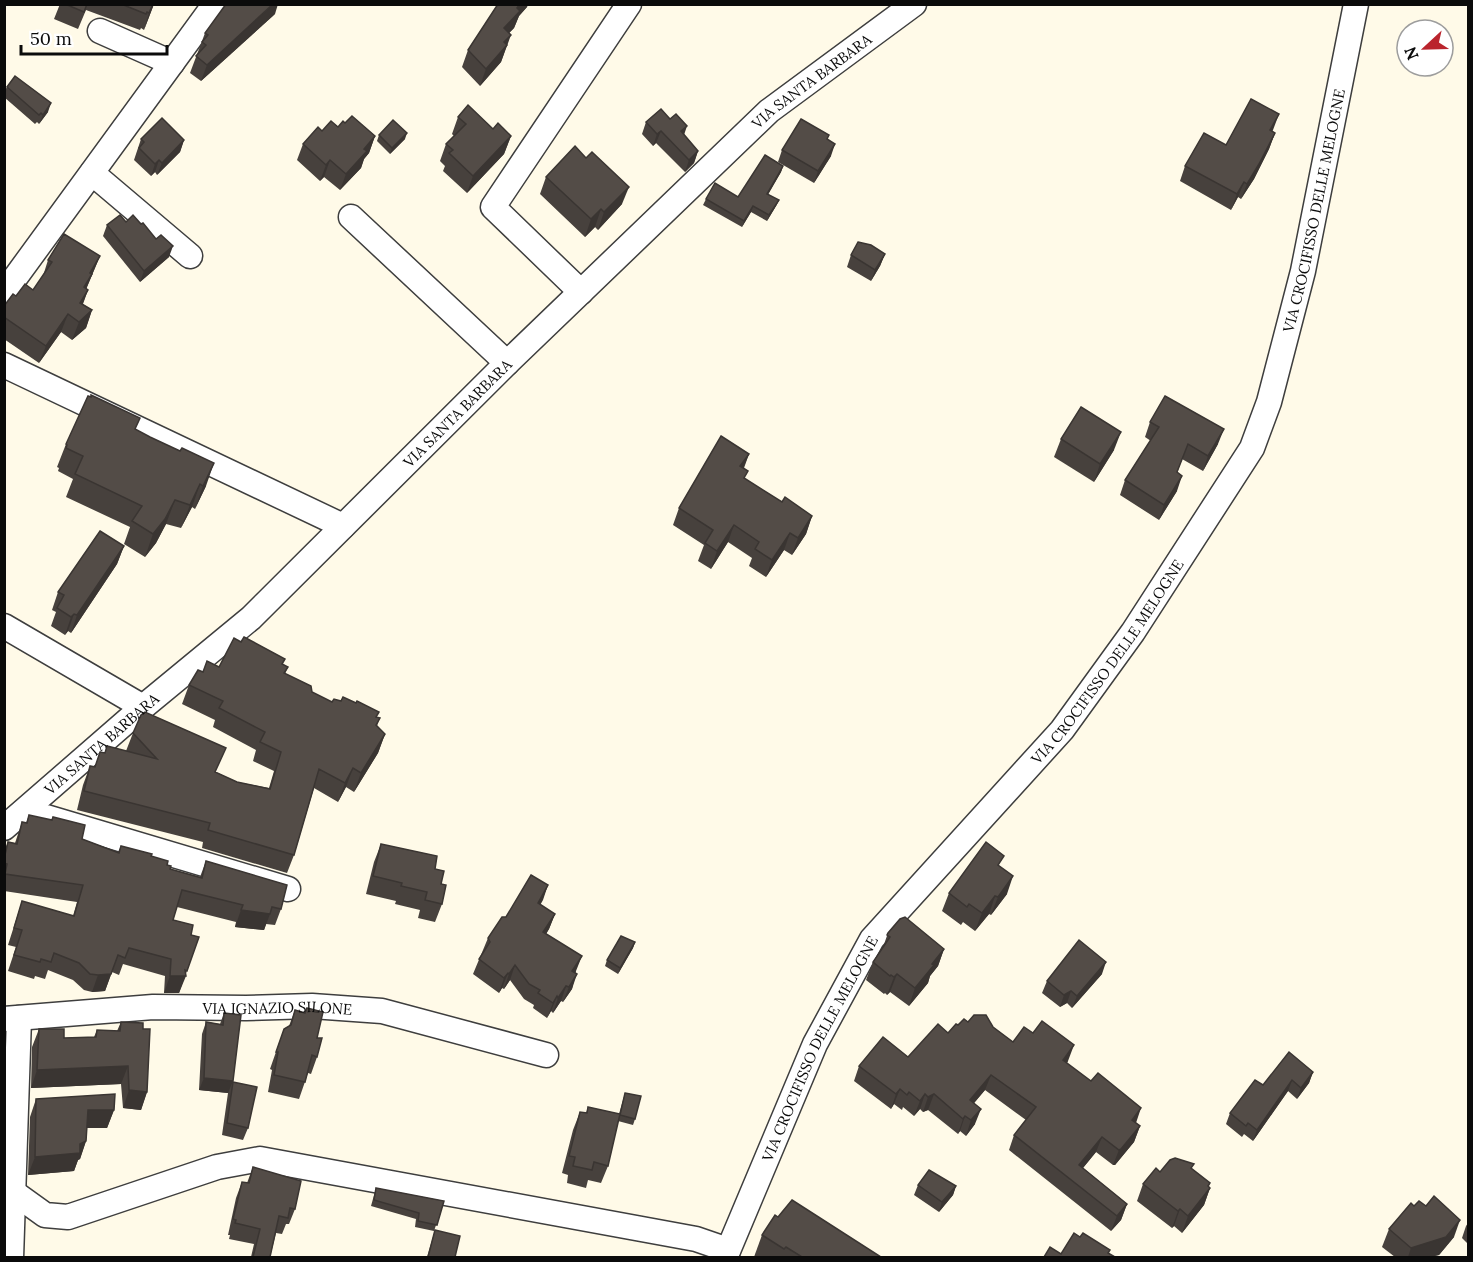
<svg xmlns="http://www.w3.org/2000/svg" width="1473" height="1262" font-family="Lora,serif">
<rect width="100%" height="100%" fill="#fffae8"/>
<g fill="none" stroke-linecap="round" stroke-linejoin="round">
<defs>
<g id="minor">
<polyline points="100,31 172,63"/>
<polyline points="92,173 190,256"/>
<polyline points="351,217 507,363"/>
<polyline points="581,292 493,207 629,4"/>
<polyline points="4,293 215,4"/>
<polyline points="4,365 343,526"/>
<polyline points="4,626 143,707"/>
<polyline points="22,813 46,817 288,889"/>
<path id="s1" d="M4,828L143,707L251,618L507,363L769,111L914,4"/>
<path id="s2" d="M4,1019L153,1007L246,1008L312,1006L382,1011L546,1055"/>
<polyline points="13,1192 45,1215 68,1217 217,1167 260,1159 696,1239 728,1250"/>
<polyline points="11,1258 19,1018"/>
<path id="s3" d="M725,1258L815,1044L872,939L1062,730L1133,632L1252,448L1269,402L1303,271L1356,4"/>
</g>
</defs>
<use href="#minor" stroke="#3e3e3e" stroke-width="27"/>
<use href="#minor" stroke="#fff" stroke-width="24"/>
</g>
<g fill="#47413d">
<polygon points="60,4 154,4 144,30 141,28 140,30 86,10 78,29 54,19"/>
<polygon points="498,4 528,4 527,7 519,16 514,28 509,33 507,45 501,62 480,86 462,67 468,50"/>
<polygon points="275,14 201,81 190,73 205,33"/>
<polygon points="7,87 48,112 39,124 37,122 35,124 4,97 4,92"/>
<polygon points="458,117 511,136 504,154 467,193 443,171 445,166 440,161 446,144 454,136 452,134"/>
<polygon points="646,122 684,135 698,151 694,163 685,172 656,143 653,146 642,134"/>
<polygon points="345,123 375,136 369,153 364,159 361,168 340,190 324,177 320,181 297,160 303,144 322,131 338,127"/>
<polygon points="1272,131 1275,133 1269,149 1254,179 1241,199 1238,197 1231,210 1180,181 1185,166 1226,145"/>
<polygon points="379,135 405,139 390,154 377,141"/>
<polygon points="141,139 184,140 180,152 157,175 155,172 151,176 134,160"/>
<polygon points="827,139 831,156 814,183 778,162 782,150"/>
<polygon points="783,166 781,172 768,194 779,200 776,206 767,221 751,212 742,227 703,205 706,199 738,197"/>
<polygon points="546,177 622,204 598,230 595,227 585,237 540,194"/>
<polygon points="126,222 169,257 140,282 103,236 107,225"/>
<polygon points="885,254 880,266 871,281 847,267 851,255"/>
<polygon points="100,256 86,289 88,290 83,304 92,310 86,328 72,340 61,332 39,363 4,339 4,306 16,296 33,290 43,276 48,260"/>
<polygon points="1150,422 1218,444 1203,471 1182,459 1177,473 1177,491 1159,520 1120,495 1125,480 1151,441 1145,437"/>
<polygon points="136,429 206,486 195,509 192,507 181,528 166,524 156,543 145,557 124,544 130,527 66,497 73,479 58,471 59,468 57,467 66,444"/>
<polygon points="1061,439 1114,450 1094,482 1054,457"/>
<polygon points="749,454 744,468 745,479 782,502 812,516 806,534 792,555 784,550 766,577 749,566 752,558 728,542 711,569 698,561 704,545 673,525 679,508"/>
<polygon points="124,546 117,564 71,633 68,631 65,635 51,626 56,612 52,610 58,592"/>
<polygon points="283,664 288,667 285,674 312,692 332,702 380,718 377,726 385,734 378,753 354,792 346,787 338,802 314,788 294,855 287,873 202,848 203,842 77,810 83,785 90,766 95,767 100,752 105,753 126,751 133,733 237,782 269,788 274,771 253,761 256,750 213,727 215,720 182,704 189,685 203,672 219,667"/>
<polygon points="29,815 82,839 118,852 121,846 151,856 167,865 170,869 200,877 206,861 281,909 275,925 266,924 264,930 235,927 236,922 177,907 173,920 191,935 199,937 179,993 164,993 165,976 123,964 119,975 112,972 105,991 92,992 84,990 73,980 48,970 45,979 35,976 34,979 8,971 16,947 8,945 22,901 73,916 77,902 4,891 4,851 8,842 15,843 22,822 26,823"/>
<polygon points="381,844 441,884 442,904 435,922 418,918 420,910 395,904 396,901 366,894 374,862"/>
<polygon points="1000,866 1007,894 991,915 989,914 975,931 963,922 961,925 942,911 949,893"/>
<polygon points="548,885 540,905 555,914 549,929 546,934 576,971 572,989 563,1002 561,1001 553,1013 551,1011 547,1018 533,1008 534,1005 524,999 510,980 504,989 502,988 499,993 473,974 488,938 506,917"/>
<polygon points="888,933 944,949 938,966 930,976 928,983 909,1006 890,992 887,995 885,993 884,994 866,980 873,962 883,947"/>
<polygon points="635,942 633,948 618,974 605,966 607,960"/>
<polygon points="1102,974 1072,1008 1067,1003 1060,1007 1042,993 1047,981"/>
<polygon points="295,1010 317,1038 317,1057 311,1074 308,1073 299,1099 268,1092 272,1070 270,1069 284,1029 289,1026"/>
<polygon points="224,1013 233,1082 248,1128 243,1140 222,1135 228,1093 199,1090 202,1034 206,1022 220,1024"/>
<polygon points="121,1022 143,1029 147,1092 141,1110 123,1108 121,1084 31,1088 32,1047 39,1029 64,1038 94,1037 97,1030 117,1031"/>
<polygon points="968,1022 993,1027 1013,1042 1068,1061 1067,1063 1140,1126 1134,1142 1115,1165 1113,1165 1096,1152 1083,1168 1127,1204 1121,1220 1111,1231 1009,1150 1014,1135 1026,1120 985,1090 974,1103 975,1124 966,1136 960,1131 958,1134 928,1110 923,1112 920,1109 914,1116 903,1107 902,1110 894,1104 891,1109 854,1081 859,1066 908,1057 948,1033 958,1025"/>
<polygon points="1313,1072 1309,1083 1297,1099 1288,1091 1253,1141 1244,1134 1242,1137 1226,1124 1230,1113 1263,1085"/>
<polygon points="625,1093 635,1119 633,1125 618,1121 608,1166 601,1183 588,1180 586,1188 567,1183 568,1175 562,1173 573,1130 580,1112 586,1113 588,1107 619,1114"/>
<polygon points="36,1099 114,1110 107,1128 87,1128 86,1141 80,1159 78,1160 74,1171 28,1175 30,1117"/>
<polygon points="253,1167 295,1209 289,1224 286,1224 282,1234 276,1233 270,1257 251,1257 254,1244 229,1239 230,1235 228,1235 236,1198 242,1182 247,1183"/>
<polygon points="1192,1169 1210,1188 1204,1205 1182,1233 1174,1226 1172,1228 1137,1201 1143,1184 1160,1172"/>
<polygon points="918,1185 956,1186 953,1195 939,1212 914,1195"/>
<polygon points="376,1188 444,1201 434,1231 415,1227 416,1219 371,1206"/>
<polygon points="1414,1206 1454,1237 1439,1255 1430,1257 1395,1257 1382,1247 1389,1229"/>
<polygon points="1468,1223 1468,1244 1462,1238 1466,1226"/>
<polygon points="435,1230 455,1257 427,1257"/>
<polygon points="762,1235 881,1257 754,1257"/>
</g>
<g fill="#3a3532">
<polygon points="153,4 154,4 144,30 149,13"/>
<polygon points="273,4 278,4 275,14 201,81 207,65"/>
<polygon points="520,4 528,4 527,7 519,16 514,28 497,45 504,28"/>
<polygon points="511,35 501,62 480,86 486,69 504,42"/>
<polygon points="51,103 48,112 39,124 43,115"/>
<polygon points="1279,114 1273,130 1265,146 1270,130"/>
<polygon points="687,126 683,138 681,131"/>
<polygon points="661,131 656,143 653,146 657,134"/>
<polygon points="407,133 405,139 390,154 392,148"/>
<polygon points="1275,133 1269,149 1254,179 1241,199 1247,184"/>
<polygon points="375,136 369,153 364,159 361,168 340,190 346,174 364,149"/>
<polygon points="511,136 504,154 467,193 473,176"/>
<polygon points="184,140 180,152 157,175 162,163"/>
<polygon points="835,144 831,156 814,183 818,171"/>
<polygon points="698,151 694,163 685,172 689,160"/>
<polygon points="159,160 155,172 151,176 155,164"/>
<polygon points="330,160 324,177 320,181 326,165"/>
<polygon points="783,166 781,172 765,200 767,194"/>
<polygon points="1244,182 1238,197 1231,210 1237,194"/>
<polygon points="629,187 622,204 598,230 604,212"/>
<polygon points="779,200 776,206 767,221 769,215"/>
<polygon points="753,206 751,212 742,227 744,221"/>
<polygon points="601,209 595,227 585,237 591,219"/>
<polygon points="173,246 169,257 140,282 144,271"/>
<polygon points="885,254 880,266 871,281 875,270"/>
<polygon points="100,256 85,292 77,305 90,273"/>
<polygon points="88,290 81,308 74,320 80,303"/>
<polygon points="92,310 86,328 72,340 79,322"/>
<polygon points="68,314 61,332 39,363 46,346"/>
<polygon points="1224,429 1218,444 1203,471 1208,456"/>
<polygon points="1121,432 1114,450 1094,482 1100,464"/>
<polygon points="749,454 742,471 740,466"/>
<polygon points="214,463 206,486 195,509 203,486"/>
<polygon points="1182,476 1177,491 1159,520 1164,505"/>
<polygon points="200,484 192,507 181,528 190,505"/>
<polygon points="175,500 166,524 156,543 145,557 153,534"/>
<polygon points="812,516 806,534 792,555 798,538"/>
<polygon points="734,525 728,542 711,569 717,551"/>
<polygon points="790,533 784,550 766,577 772,560"/>
<polygon points="124,546 117,564 71,633 77,615"/>
<polygon points="74,614 68,631 65,635 71,617"/>
<polygon points="385,734 378,753 354,792 361,773"/>
<polygon points="353,768 346,787 338,802 345,783"/>
<polygon points="1013,876 1007,894 991,915 998,897"/>
<polygon points="548,885 543,900 533,918 538,903"/>
<polygon points="995,896 989,914 975,931 982,913"/>
<polygon points="241,910 270,914 264,930 235,927"/>
<polygon points="555,914 549,929 538,947 543,932"/>
<polygon points="635,942 633,948 618,974 620,968"/>
<polygon points="944,949 938,966 930,976 928,983 909,1006 915,988 932,964"/>
<polygon points="118,955 105,991 92,992 98,975"/>
<polygon points="582,956 576,971 566,986 572,971"/>
<polygon points="1106,962 1102,974 1072,1008 1077,996"/>
<polygon points="515,965 510,980 504,989 509,974"/>
<polygon points="508,973 502,988 499,993 504,978"/>
<polygon points="577,974 572,989 563,1002 569,987"/>
<polygon points="897,974 890,992 887,995 894,977"/>
<polygon points="170,976 186,976 179,993 164,993"/>
<polygon points="566,986 561,1001 553,1013 558,998"/>
<polygon points="1071,991 1067,1003 1060,1007 1064,995"/>
<polygon points="557,996 551,1011 547,1018 553,1003"/>
<polygon points="1074,1045 1068,1061 1057,1076 1063,1060"/>
<polygon points="128,1066 121,1084 31,1088 37,1070"/>
<polygon points="1313,1072 1309,1083 1297,1099 1301,1088"/>
<polygon points="991,1075 985,1090 964,1115 970,1100"/>
<polygon points="204,1078 233,1081 228,1093 199,1090"/>
<polygon points="1292,1080 1288,1091 1253,1141 1257,1130"/>
<polygon points="900,1089 894,1104 891,1109 896,1094"/>
<polygon points="129,1090 147,1092 141,1110 123,1108"/>
<polygon points="925,1094 920,1109 914,1116 920,1101"/>
<polygon points="934,1094 928,1110 923,1112 928,1097"/>
<polygon points="1141,1108 1136,1123 1132,1120"/>
<polygon points="981,1109 975,1124 966,1136 971,1120"/>
<polygon points="88,1110 114,1110 107,1128 81,1128"/>
<polygon points="965,1116 960,1131 958,1134 963,1119"/>
<polygon points="1140,1126 1134,1142 1115,1165 1113,1165 1119,1150"/>
<polygon points="1102,1137 1096,1152 1073,1180 1079,1165"/>
<polygon points="86,1141 80,1159 78,1160 74,1171 28,1175 35,1157 80,1144"/>
<polygon points="1210,1183 1207,1191 1210,1188 1204,1205 1182,1233 1188,1216"/>
<polygon points="956,1186 953,1195 939,1212 942,1202"/>
<polygon points="1127,1204 1121,1220 1111,1231 1117,1216"/>
<polygon points="1180,1209 1174,1226 1172,1228 1178,1211"/>
<polygon points="1460,1220 1454,1237 1439,1255 1430,1257 1408,1257 1411,1248"/>
</g>
<g fill="#534c47" stroke="#3a3532" stroke-width="1.5">
<polygon points="65,4 87,4 84,12"/>
<polygon points="121,4 153,4 149,13 147,12 146,14"/>
<polygon points="226,4 273,4 207,65 196,56 206,45 202,42 208,35 205,33"/>
<polygon points="498,4 520,4 517,8 520,11 504,28 511,35 504,42 507,45 486,69 468,50"/>
<polygon points="15,76 51,103 43,115 41,113 39,115 7,87"/>
<polygon points="1251,99 1279,114 1270,130 1275,133 1259,164 1247,184 1244,182 1237,194 1185,166 1204,133 1226,145"/>
<polygon points="468,105 493,129 498,123 511,136 473,176 449,153 453,150 446,144 466,124 458,117"/>
<polygon points="661,109 670,119 676,114 687,126 681,131 698,151 689,160 661,131 657,134 646,122"/>
<polygon points="352,116 375,136 364,149 367,151 346,174 330,160 326,165 303,144 318,127 322,131 331,121 338,127 343,121 345,123"/>
<polygon points="162,118 184,140 162,163 159,160 155,164 139,148 144,142 141,139"/>
<polygon points="801,119 829,135 827,139 835,144 818,171 782,150"/>
<polygon points="393,120 407,133 392,148 379,135"/>
<polygon points="575,146 586,158 592,152 629,187 604,212 601,209 591,219 546,177"/>
<polygon points="765,155 783,166 767,194 779,200 769,215 753,206 744,221 706,199 715,183 738,197"/>
<polygon points="120,215 126,222 133,215 141,224 143,223 156,239 161,235 173,246 144,271 107,225"/>
<polygon points="64,234 100,256 90,273 92,274 84,287 88,290 80,303 92,310 79,322 68,314 46,346 4,317 4,306 13,294 16,296 25,284 33,290 52,262 48,260"/>
<polygon points="858,242 871,245 885,254 875,270 851,255"/>
<polygon points="91,395 140,418 135,429 150,437 180,451 182,448 214,463 203,486 200,484 190,505 175,500 165,519 153,534 132,521 142,506 75,474 83,456 66,448 67,445 66,444 88,396 91,397"/>
<polygon points="1165,396 1224,429 1208,456 1188,444 1177,472 1182,476 1164,505 1125,480 1159,427 1150,422"/>
<polygon points="1081,407 1121,432 1100,464 1061,439"/>
<polygon points="721,436 749,454 740,466 748,471 744,478 782,502 785,497 812,516 798,538 790,533 772,560 755,549 759,542 734,525 717,551 705,543 713,530 679,508"/>
<polygon points="100,531 124,546 77,615 74,614 71,617 57,608 64,595 58,592"/>
<polygon points="244,637 285,659 282,664 288,667 284,673 311,686 312,692 332,702 334,699 341,701 343,697 356,703 357,701 379,712 376,717 380,718 376,725 385,734 361,773 353,768 345,783 319,769 294,855 208,830 210,823 84,791 90,766 95,767 100,752 105,753 107,746 157,759 133,733 141,715 145,712 226,748 215,772 237,782 270,789 281,752 260,742 265,732 219,708 223,701 189,685 198,670 203,672 207,661 219,667 234,638 241,642"/>
<polygon points="29,815 52,820 53,817 85,825 82,839 119,853 121,846 152,854 151,856 168,861 167,865 171,866 170,869 202,878 206,861 287,885 281,909 272,907 270,914 241,910 243,905 182,890 173,920 193,925 191,935 199,937 187,971 185,970 186,976 170,976 171,959 129,948 125,958 118,955 111,974 98,975 90,974 79,963 54,953 51,962 41,959 40,962 14,955 22,930 14,928 22,901 74,916 83,885 5,874 7,864 4,863 4,859 8,842 17,844 22,822 27,823"/>
<polygon points="986,842 1004,856 998,865 1013,876 998,897 995,896 982,913 969,904 967,907 949,893"/>
<polygon points="381,844 437,856 435,869 444,871 441,884 446,885 442,904 425,900 427,892 401,886 402,883 373,876"/>
<polygon points="531,875 548,885 538,903 555,914 543,932 582,956 572,971 577,974 569,987 566,986 558,998 557,996 553,1003 538,993 540,990 529,984 515,965 509,974 508,973 504,978 479,959 490,942 488,938 502,917 506,917"/>
<polygon points="905,917 944,949 932,964 934,965 915,988 897,974 894,977 891,975 890,976 873,962 890,937 887,935 888,933 900,919"/>
<polygon points="621,936 635,942 620,968 607,960"/>
<polygon points="1079,940 1106,962 1077,996 1071,991 1064,995 1047,981"/>
<polygon points="307,1008 323,1012 317,1038 322,1038 317,1057 312,1055 305,1082 274,1075 278,1052 276,1052 284,1029 291,1025 295,1010 305,1013"/>
<polygon points="224,1013 241,1015 233,1081 204,1078 206,1022 223,1025"/>
<polygon points="974,1015 986,1015 993,1027 1013,1042 1024,1027 1033,1033 1042,1021 1074,1045 1063,1060 1091,1081 1098,1073 1141,1108 1132,1120 1140,1126 1121,1149 1119,1150 1102,1137 1079,1165 1127,1204 1117,1216 1014,1135 1036,1107 991,1075 970,1100 981,1109 971,1120 965,1116 963,1119 934,1094 928,1097 925,1094 920,1101 909,1092 907,1095 900,1089 896,1094 859,1066 883,1037 908,1057 938,1024 948,1033 956,1024 958,1025 964,1019 968,1022"/>
<polygon points="121,1022 143,1023 143,1029 150,1029 147,1092 129,1090 128,1066 37,1070 39,1029 64,1029 64,1038 96,1037 97,1030 120,1031"/>
<polygon points="1289,1052 1313,1072 1301,1088 1292,1080 1257,1130 1248,1123 1246,1126 1230,1113 1255,1080 1263,1085"/>
<polygon points="233,1082 257,1087 248,1128 227,1123"/>
<polygon points="625,1093 641,1096 635,1119 620,1115"/>
<polygon points="115,1094 114,1110 88,1110 86,1141 80,1144 80,1153 35,1157 36,1099"/>
<polygon points="588,1107 620,1114 608,1166 594,1162 592,1170 573,1166 575,1157 569,1156 580,1112 587,1113"/>
<polygon points="1175,1158 1194,1164 1191,1168 1210,1183 1208,1186 1210,1188 1188,1216 1180,1209 1178,1211 1143,1184 1156,1168 1160,1172 1170,1160"/>
<polygon points="253,1167 301,1181 295,1209 290,1208 288,1218 279,1216 270,1257 253,1257 260,1229 235,1223 236,1220 233,1219 242,1182 249,1183"/>
<polygon points="929,1170 956,1186 942,1202 918,1185"/>
<polygon points="376,1188 444,1201 437,1225 418,1221 419,1213 374,1200"/>
<polygon points="1434,1196 1460,1220 1446,1237 1411,1248 1389,1229 1411,1203 1414,1206 1419,1201 1426,1206"/>
<polygon points="792,1200 881,1257 802,1257 786,1247 784,1249 762,1235 775,1215 778,1217"/>
<polygon points="435,1230 460,1236 455,1257 428,1257"/>
<polygon points="1074,1233 1080,1237 1083,1233 1110,1250 1108,1253 1115,1257 1044,1257 1050,1247 1061,1254"/>
</g>
<g text-anchor="middle" dominant-baseline="central" stroke-width="6" stroke-linejoin="round" paint-order="stroke">
<g font-size="15" fill="#0b0b0b" stroke="#fff">
<text stroke="none"><textPath href="#s1" startOffset="1101">VIA SANTA BARBARA</textPath></text>
<text stroke="none"><textPath href="#s3" startOffset="1220">VIA CROCIFISSO DELLE MELOGNE</textPath></text>
<text stroke="none"><textPath href="#s1" startOffset="615">VIA SANTA BARBARA</textPath></text>
<text stroke="none"><textPath href="#s3" startOffset="716">VIA CROCIFISSO DELLE MELOGNE</textPath></text>
<text stroke="none"><textPath href="#s1" startOffset="129">VIA SANTA BARBARA</textPath></text>
<text stroke="none"><textPath href="#s2" startOffset="274">VIA IGNAZIO SILONE</textPath></text>
<text stroke="none"><textPath href="#s3" startOffset="230">VIA CROCIFISSO DELLE MELOGNE</textPath></text>
</g>
</g>
<rect width="1473" height="1262" fill="none" stroke="#0b0b0b" stroke-width="12"/>
<g transform="translate(1425 48) rotate(248)"><circle r="28" fill="#ffffff" stroke="#9d9d9d" stroke-width="1.5"/>
<path d="M0-4.5L10 22L0 15L-10 22Z" fill="#ba242d"/>
<text y="-9" font-size="16" font-weight="bold" text-anchor="middle" fill="#0b0b0b">N</text>
</g>
<path d="M21 45v9h146v-9" fill="none" stroke="#0b0b0b" stroke-width="3"/>
<text x="30" y="45" font-size="18" fill="#0b0b0b" stroke="#ffffff" stroke-width="4.5" paint-order="stroke">50 m</text>
</svg>
